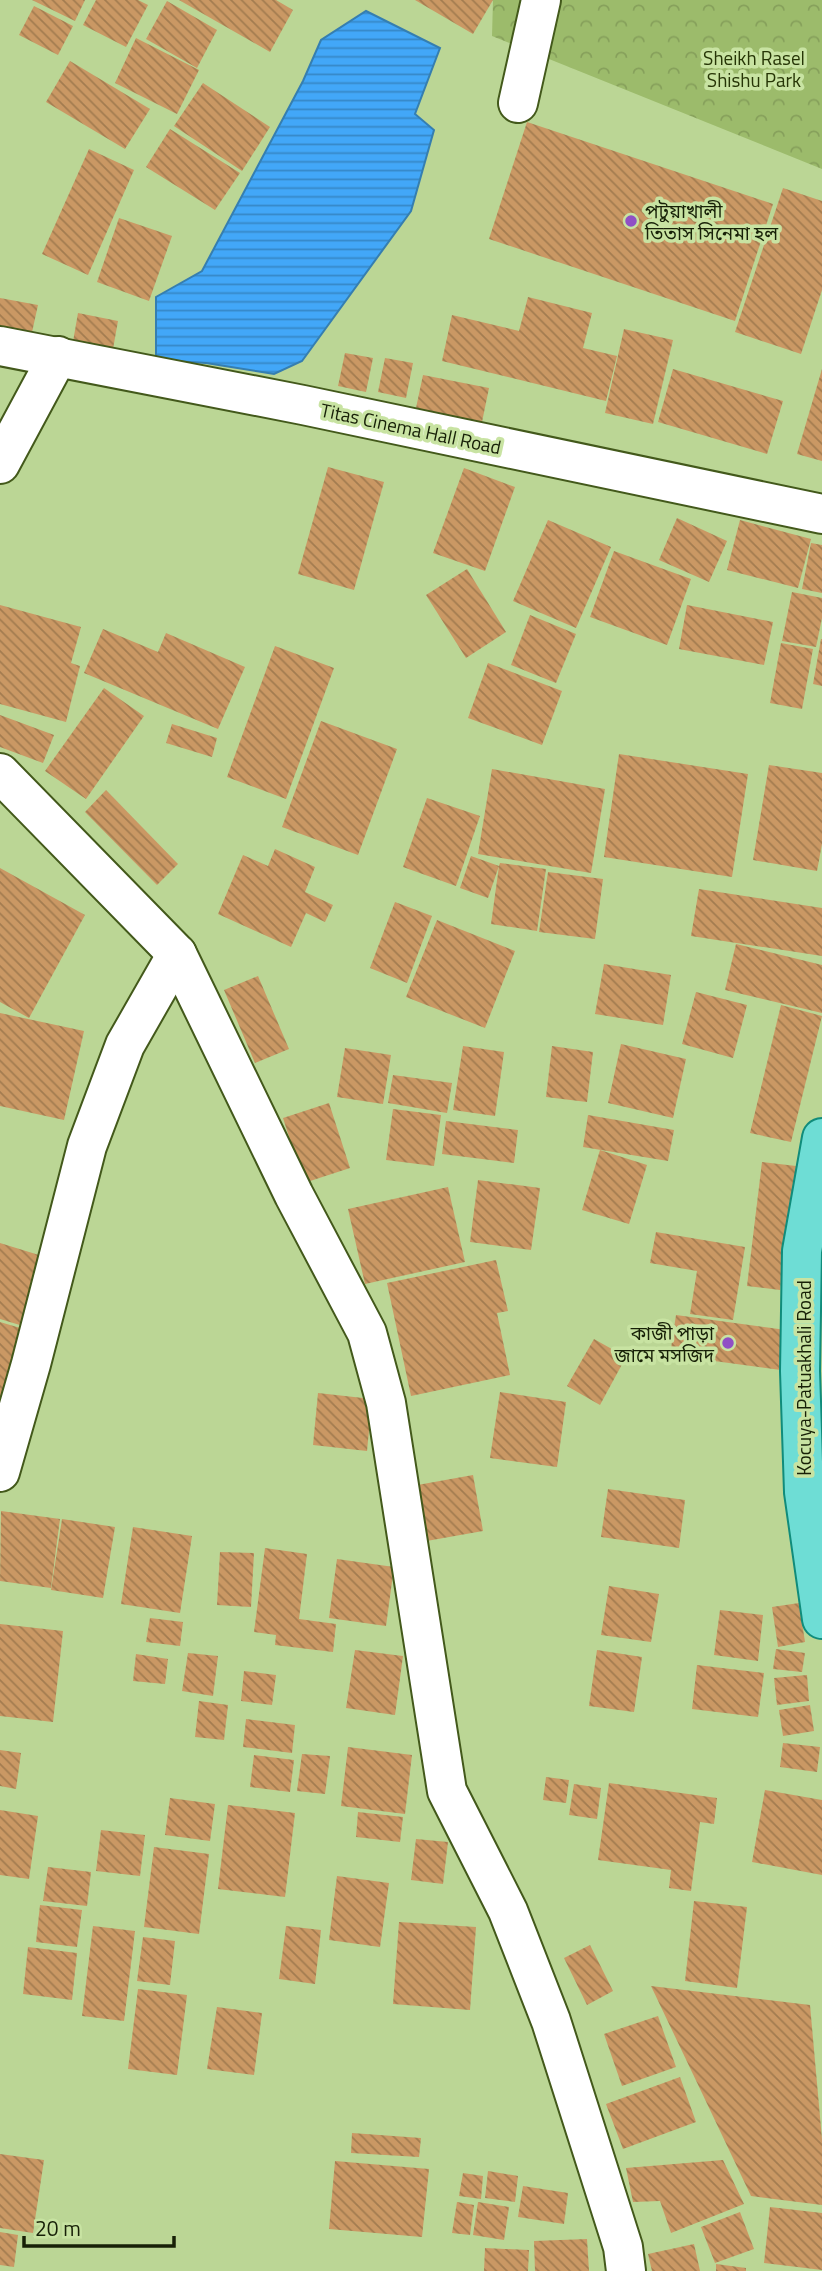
<svg xmlns="http://www.w3.org/2000/svg" width="822" height="2271" font-family="'Titillium Web','Noto Sans Bengali',sans-serif">
<defs>
<pattern id="forest-crowns" width="20" height="18" patternUnits="userSpaceOnUse" patternTransform="scale(1.75)"><rect width="20" height="18" fill="#9cbb6b"/><path d="M2 6a3 3 0 1 1 6 0M12 15a3 3 0 1 1 6 0" fill="none" stroke="#86a05b"/></pattern>
<pattern id="water-rules" width="6" height="5" patternUnits="userSpaceOnUse" patternTransform="scale(1.75)"><rect width="6" height="5" fill="#42a7f8"/><path d="M0 2.5h6" fill="none" stroke="#3688c7"/></pattern>
<pattern id="building-back-hatch" width="6" height="6" patternUnits="userSpaceOnUse" patternTransform="scale(1.75)"><rect width="6" height="6" fill="#ca9864"/><path d="M-1 5l2 2M0 0l6 6M5-1l2 2" fill="none" stroke="#a37c50"/></pattern>
</defs>
<rect width="100%" height="100%" fill="#bbd695"/>
<polygon fill="url(#forest-crowns)" points="493,0 822,0 822,169 492,36"/>
<polygon fill="url(#water-rules)" stroke="#357eb0" stroke-width="2" points="366,11 440,48 415,114 434,130 411,211 302,361 274,374 206,363 156,360 156,297 202,271 303,81 321,40"/>
<g fill="url(#building-back-hatch)">
<polygon points="32,0 85,0 75,21"/>
<polygon points="96,0 138,0 148,5 126,47 83,25"/>
<polygon points="179,0 276,0 293,10 270,52"/>
<polygon points="415,0 493,0 473,34"/>
<polygon points="167,1 217,30 197,68 146,39"/>
<polygon points="34,6 73,26 58,55 19,35"/>
<polygon points="136,38 199,70 177,114 115,83"/>
<polygon points="70,61 150,109 125,149 46,102"/>
<polygon points="203,83 270,127 242,171 174,126"/>
<polygon points="527,122 773,204 735,321 489,239"/>
<polygon points="170,129 240,173 215,210 146,167"/>
<polygon points="89,149 134,170 88,275 42,254"/>
<polygon points="783,188 822,201 822,290 801,354 735,332"/>
<polygon points="119,218 172,236 149,301 97,282"/>
<polygon points="528,297 592,313 583,348 617,356 606,401 442,361 452,315 519,331"/>
<polygon points="0,298 38,305 29,346 0,340"/>
<polygon points="78,313 118,321 111,360 71,353"/>
<polygon points="624,329 673,340 653,424 605,413"/>
<polygon points="345,353 373,358 366,392 338,386"/>
<polygon points="385,358 413,363 406,398 378,392"/>
<polygon points="673,369 783,401 767,454 658,422"/>
<polygon points="822,369 822,461 797,454"/>
<polygon points="423,375 489,388 482,422 416,408"/>
<polygon points="328,467 384,482 354,590 298,574"/>
<polygon points="464,468 515,487 485,571 433,553"/>
<polygon points="677,518 727,541 709,582 659,560"/>
<polygon points="548,520 611,547 576,628 513,601"/>
<polygon points="740,520 811,539 798,588 727,570"/>
<polygon points="811,543 822,545 822,593 802,589"/>
<polygon points="614,551 691,579 667,645 590,617"/>
<polygon points="467,569 506,632 466,658 426,595"/>
<polygon points="792,592 822,598 822,618 816,647 782,641"/>
<polygon points="0,605 81,627 71,663 80,666 66,722 0,704"/>
<polygon points="687,605 773,622 764,665 679,649"/>
<polygon points="530,615 576,634 556,683 511,665"/>
<polygon points="103,629 158,652 166,633 245,667 218,729 84,673"/>
<polygon points="821,639 822,639 822,686 813,684"/>
<polygon points="781,643 813,649 802,709 770,703"/>
<polygon points="275,646 334,668 286,799 227,777"/>
<polygon points="488,663 562,691 542,745 468,718"/>
<polygon points="104,688 144,716 86,799 45,771"/>
<polygon points="0,715 54,735 43,763 0,747"/>
<polygon points="321,721 397,749 358,855 282,827"/>
<polygon points="172,724 217,738 212,757 166,743"/>
<polygon points="619,754 748,774 732,877 604,857"/>
<polygon points="769,765 822,773 822,844 817,871 753,860"/>
<polygon points="492,769 605,789 591,873 478,854"/>
<polygon points="106,790 178,864 157,885 85,812"/>
<polygon points="427,798 480,816 456,886 403,867"/>
<polygon points="275,849 315,867 305,892 333,905 325,922 306,913 291,947 218,914 243,855 268,866"/>
<polygon points="471,856 499,866 500,863 546,869 537,931 491,924 499,866 488,898 460,888"/>
<polygon points="0,868 85,915 29,1018 0,1002"/>
<polygon points="548,872 603,879 595,939 539,932"/>
<polygon points="699,889 822,908 822,956 691,936"/>
<polygon points="395,902 432,916 407,983 370,968"/>
<polygon points="437,920 515,951 485,1028 406,997"/>
<polygon points="736,944 822,965 822,1013 725,990"/>
<polygon points="604,964 671,975 663,1025 595,1014"/>
<polygon points="258,976 289,1049 255,1063 224,990"/>
<polygon points="696,992 747,1005 733,1058 682,1044"/>
<polygon points="781,1005 822,1016 791,1142 750,1133"/>
<polygon points="0,1013 84,1031 64,1120 0,1106"/>
<polygon points="621,1044 686,1059 673,1118 608,1103"/>
<polygon points="463,1046 504,1052 495,1116 453,1110"/>
<polygon points="552,1046 593,1052 587,1102 546,1097"/>
<polygon points="345,1048 391,1055 383,1104 337,1097"/>
<polygon points="393,1075 452,1083 447,1113 388,1103"/>
<polygon points="329,1103 350,1168 304,1183 283,1118"/>
<polygon points="393,1109 441,1115 434,1166 386,1160"/>
<polygon points="588,1115 674,1130 668,1161 583,1147"/>
<polygon points="446,1121 518,1130 514,1163 442,1154"/>
<polygon points="600,1150 647,1165 629,1224 582,1210"/>
<polygon points="762,1162 796,1166 780,1290 747,1286"/>
<polygon points="478,1180 540,1188 531,1250 470,1242"/>
<polygon points="448,1187 465,1262 365,1284 348,1209"/>
<polygon points="656,1232 745,1247 733,1320 690,1314 697,1271 650,1263"/>
<polygon points="0,1243 55,1260 33,1329 0,1319"/>
<polygon points="496,1260 508,1311 497,1313 510,1375 411,1396 387,1283"/>
<polygon points="676,1315 786,1330 781,1370 670,1355"/>
<polygon points="0,1322 27,1330 0,1417"/>
<polygon points="594,1339 626,1357 600,1405 567,1386"/>
<polygon points="500,1392 566,1402 557,1467 490,1458"/>
<polygon points="318,1393 372,1399 367,1451 313,1445"/>
<polygon points="473,1475 483,1531 421,1542 412,1486"/>
<polygon points="608,1489 685,1500 679,1548 601,1537"/>
<polygon points="1,1511 60,1519 51,1588 0,1581"/>
<polygon points="62,1519 115,1527 103,1598 51,1590"/>
<polygon points="133,1527 192,1536 180,1613 121,1604"/>
<polygon points="265,1548 307,1554 299,1619 336,1624 333,1652 275,1645 276,1635 254,1632"/>
<polygon points="220,1552 254,1553 251,1607 217,1605"/>
<polygon points="337,1559 394,1567 386,1626 329,1618"/>
<polygon points="609,1586 659,1594 651,1642 601,1635"/>
<polygon points="799,1603 805,1642 778,1647 772,1607"/>
<polygon points="720,1610 763,1615 758,1661 714,1655"/>
<polygon points="150,1618 183,1622 180,1646 146,1642"/>
<polygon points="0,1624 63,1631 53,1722 0,1716"/>
<polygon points="776,1649 805,1653 802,1672 773,1669"/>
<polygon points="355,1650 403,1656 395,1715 346,1708"/>
<polygon points="597,1650 642,1657 634,1712 589,1706"/>
<polygon points="188,1653 218,1656 213,1696 182,1691"/>
<polygon points="136,1654 168,1659 165,1684 133,1681"/>
<polygon points="697,1665 764,1673 758,1717 692,1709"/>
<polygon points="244,1671 276,1675 272,1705 241,1701"/>
<polygon points="807,1675 809,1701 777,1705 774,1678"/>
<polygon points="199,1701 228,1705 224,1740 195,1737"/>
<polygon points="810,1705 814,1731 783,1736 779,1710"/>
<polygon points="246,1719 295,1725 292,1753 243,1747"/>
<polygon points="783,1743 820,1747 817,1772 780,1767"/>
<polygon points="348,1747 412,1755 405,1814 341,1806"/>
<polygon points="0,1750 21,1753 16,1789 0,1786"/>
<polygon points="302,1754 330,1756 325,1794 297,1791"/>
<polygon points="254,1755 294,1760 290,1792 250,1787"/>
<polygon points="546,1777 569,1780 566,1803 543,1800"/>
<polygon points="609,1783 717,1798 714,1824 700,1822 691,1891 669,1888 671,1870 598,1860"/>
<polygon points="574,1784 601,1788 597,1819 569,1815"/>
<polygon points="765,1790 822,1800 822,1875 752,1862"/>
<polygon points="170,1798 215,1804 210,1841 165,1835"/>
<polygon points="228,1805 295,1813 285,1897 218,1889"/>
<polygon points="0,1810 38,1816 29,1879 0,1875"/>
<polygon points="358,1812 403,1817 400,1842 356,1837"/>
<polygon points="101,1830 145,1835 140,1876 96,1871"/>
<polygon points="416,1839 448,1842 443,1884 411,1880"/>
<polygon points="154,1847 209,1854 199,1934 144,1927"/>
<polygon points="48,1867 91,1872 87,1906 43,1901"/>
<polygon points="337,1876 389,1883 380,1947 329,1940"/>
<polygon points="694,1901 747,1907 737,1988 685,1981"/>
<polygon points="40,1905 82,1910 77,1947 36,1942"/>
<polygon points="399,1922 476,1927 470,2010 393,2004"/>
<polygon points="93,1926 135,1931 124,2021 82,2016"/>
<polygon points="286,1926 321,1930 315,1984 279,1979"/>
<polygon points="143,1937 175,1941 170,1985 137,1981"/>
<polygon points="590,1945 613,1991 587,2005 564,1958"/>
<polygon points="28,1947 77,1953 72,2000 23,1994"/>
<polygon points="651,1986 810,2005 822,2139 822,2205 751,2196"/>
<polygon points="138,1989 187,1995 177,2075 128,2069"/>
<polygon points="217,2007 262,2013 254,2075 207,2069"/>
<polygon points="658,2016 676,2067 622,2086 604,2034"/>
<polygon points="680,2077 696,2122 623,2149 606,2104"/>
<polygon points="352,2133 421,2138 419,2157 351,2153"/>
<polygon points="0,2154 44,2160 33,2233 0,2228"/>
<polygon points="723,2160 744,2204 671,2233 660,2201 633,2202 626,2168"/>
<polygon points="335,2161 429,2169 422,2237 329,2229"/>
<polygon points="488,2171 518,2176 515,2202 485,2198"/>
<polygon points="463,2173 483,2176 481,2199 459,2196"/>
<polygon points="523,2186 568,2193 564,2224 518,2217"/>
<polygon points="457,2202 474,2205 470,2235 452,2233"/>
<polygon points="478,2202 509,2207 504,2240 473,2235"/>
<polygon points="770,2207 822,2213 822,2270 764,2263"/>
<polygon points="740,2212 754,2249 715,2263 701,2227"/>
<polygon points="0,2232 18,2235 14,2267 0,2265"/>
<polygon points="587,2239 589,2271 535,2271 534,2241"/>
<polygon points="694,2244 700,2271 652,2271 648,2254"/>
<polygon points="485,2248 529,2250 528,2271 484,2271"/>
<polygon points="716,2264 746,2268 746,2271 716,2271"/>
</g>
<g fill="none" stroke-linecap="round" stroke-linejoin="round">
<defs>
<g id="minor">
<polyline points="518,103 541,0"/>
<polyline points="0,346 303,405 822,514"/>
<polyline points="0,464 58,356"/>
<polyline points="0,773 177,954 294,1195 367,1333 386,1403 447,1791 508,1911 551,2021 623,2247 626,2271"/>
<polyline points="0,1472 31,1364 87,1146 125,1045 177,954"/>
</g>
<polyline id="major" points="822,1138 802,1251 800,1371 804,1492 822,1619"/>
</defs>
<use href="#minor" stroke="#43591b" stroke-width="42"/>
<use href="#major" stroke="#108c7b" stroke-width="42"/>
<use href="#minor" stroke="#fff" stroke-width="38"/>
<use href="#major" stroke="#6eddd5" stroke-width="38"/>
</g>
<g fill="#9050c5" stroke="#c8e3a2" stroke-width="2.5">
<circle cx="631" cy="221" r="7"/>
<circle cx="728" cy="1343" r="7"/>
</g>
<g text-anchor="middle" dominant-baseline="central" stroke-width="7" stroke-linejoin="round" paint-order="stroke">
<g font-size="19" fill="#263506" stroke="#c8e3a2">
<text x="754" y="57">Sheikh Rasel<tspan x="754" dy="22">Shishu Park</tspan></text>
</g>
<g font-size="19" fill="#172007" stroke="#c8e3a2" text-anchor="start">
<text x="645" y="210">পটুয়াখালী<tspan x="645" dy="22">তিতাস সিনেমা হল</tspan></text>
<text x="714" y="1332" text-anchor="end">কাজী পাড়া<tspan x="714" dy="22">জামে মসজিদ</tspan></text>
</g>
<g font-size="19" fill="#172007" stroke="#c8e3a2">
<text transform="translate(411 428) rotate(12)">Titas Cinema Hall Road</text>
<text transform="translate(803 1378) rotate(-90)">Kocuya-Patuakhali Road</text>
</g>
</g>
<path d="M24 2236v10h150v-10" fill="none" stroke="#172007" stroke-width="3.5"/>
<text x="35" y="2236" font-size="21" fill="#172007" stroke="#c8e3a2" stroke-width="5" paint-order="stroke">20 m</text>
</svg>
